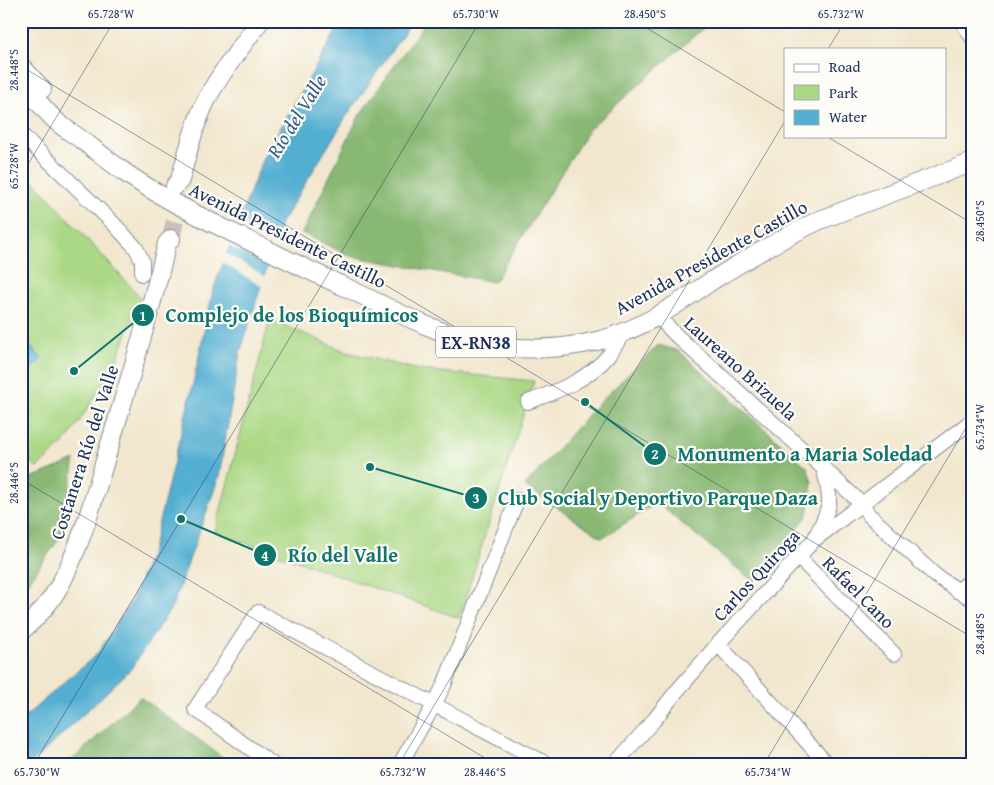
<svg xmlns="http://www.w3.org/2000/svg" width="994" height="785" font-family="'Gentium Book Plus',serif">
<rect width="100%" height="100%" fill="#fdfcf7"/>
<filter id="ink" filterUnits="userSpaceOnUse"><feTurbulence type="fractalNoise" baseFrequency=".02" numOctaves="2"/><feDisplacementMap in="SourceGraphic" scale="10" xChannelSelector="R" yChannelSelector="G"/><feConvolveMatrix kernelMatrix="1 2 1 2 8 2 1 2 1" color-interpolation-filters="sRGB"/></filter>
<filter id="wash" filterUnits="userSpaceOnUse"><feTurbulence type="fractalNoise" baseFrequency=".0096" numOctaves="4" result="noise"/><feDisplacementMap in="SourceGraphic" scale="20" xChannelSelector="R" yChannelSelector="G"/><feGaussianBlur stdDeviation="1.12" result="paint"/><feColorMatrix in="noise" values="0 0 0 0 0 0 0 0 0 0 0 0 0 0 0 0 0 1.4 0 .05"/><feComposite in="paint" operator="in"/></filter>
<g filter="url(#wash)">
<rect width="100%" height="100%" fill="#f2e7ce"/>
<g fill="#abd885" stroke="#638472">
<polygon points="33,180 140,297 114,368 67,440 37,468 21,452 21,192"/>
<polygon points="270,319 347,352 419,370 534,381 459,618 215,532"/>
</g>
<g fill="#88b872" stroke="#527468">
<polygon points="426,21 711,21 589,129 494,282 350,256 302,233 359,116"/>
<polygon points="658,345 679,351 807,467 812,482 808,515 754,582 657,503 602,538 525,486 595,407"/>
<polygon points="75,460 61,536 21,593 21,482"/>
<polygon points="140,697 232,764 68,764"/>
</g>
<g fill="#53afd1" stroke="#376f98">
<polygon points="342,21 412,21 346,117 281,223 240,353 219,477 173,605 131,669 48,748 30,764 21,764 21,720 97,654 131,602 152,550 191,393 213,290 263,158"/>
<polygon points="29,345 42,359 21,379 21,353"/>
</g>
<g fill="#f2e7ce">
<polygon points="237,221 278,242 270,267 227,245"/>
<polygon points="225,253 266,277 263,287 221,262"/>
</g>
</g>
<g filter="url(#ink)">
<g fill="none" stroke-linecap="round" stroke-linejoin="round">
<polyline stroke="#c7c2b8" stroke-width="18" stroke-dasharray="18 9" stroke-linecap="butt" points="171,239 182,187"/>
<defs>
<g id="minor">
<polyline points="962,21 973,39"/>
<polyline points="21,134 112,222 136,248 142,261 142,274"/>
<polyline points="657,316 679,338 822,467 861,503 869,515 936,576 973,600"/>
<path d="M528,402C558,391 588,380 609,355C614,348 619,340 623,332"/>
<path d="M815,538C820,527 827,515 829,503C830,492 826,479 823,467"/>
<polyline points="798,557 894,654"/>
<polyline points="957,591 973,579"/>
<polyline points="718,644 827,764"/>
<polyline points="272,764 195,709 258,612 547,764"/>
<polyline points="400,764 434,705 444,685 517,500"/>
<polyline points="615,764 654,720 676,692 718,644 814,540 973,420"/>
</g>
<g id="major">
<polyline points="21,66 42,89"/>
<path d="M21,82C32,95 43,108 55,120C65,130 80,137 91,147C101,154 110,162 120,169C153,193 190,212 227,230C266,249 305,269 345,287C388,307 433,333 480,343C518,351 559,350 597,341C640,331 677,304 713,280C748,258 783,237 820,220L973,162"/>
<path d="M175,186L180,180C188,151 195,121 209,95C223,69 243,45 260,21"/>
<path d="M21,631C38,617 52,601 62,581C84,538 96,490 110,444C130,378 151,311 167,243L171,239"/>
</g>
</defs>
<use href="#minor" stroke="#868b96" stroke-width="16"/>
<use href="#major" stroke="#868b96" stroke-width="20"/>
<use href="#minor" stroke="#fff" stroke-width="14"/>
<use href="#major" stroke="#fff" stroke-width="18"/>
</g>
</g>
<path fill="none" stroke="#1b2f5e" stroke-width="1" stroke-opacity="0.45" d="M635,21L785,112M828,49L845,21M21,66L973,638M826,136L973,224M21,176L114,21M21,479L495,764M34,764L480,21M399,764L785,121M764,764L973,416"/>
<g text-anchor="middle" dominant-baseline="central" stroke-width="4.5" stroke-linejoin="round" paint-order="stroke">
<rect fill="#fdfcf7" stroke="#5f6c8c" stroke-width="1" x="436" y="326.5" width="80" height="31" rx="4"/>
<g font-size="18" font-weight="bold" fill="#1b2f5e">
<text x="476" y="342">EX-RN38</text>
</g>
<g font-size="19" fill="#1b2f5e" stroke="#fdfcf7">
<text transform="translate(288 235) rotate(26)">Avenida Presidente Castillo</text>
<text transform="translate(711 257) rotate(-29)">Avenida Presidente Castillo</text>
<text transform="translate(741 368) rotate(42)">Laureano Brizuela</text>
<text transform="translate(84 452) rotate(-72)">Costanera Río del Valle</text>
<text transform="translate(756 575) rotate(-47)">Carlos Quiroga</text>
<text transform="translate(859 592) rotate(45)">Rafael Cano</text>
</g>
<g font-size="20" font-style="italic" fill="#2f5c86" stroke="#fdfcf7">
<text transform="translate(296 116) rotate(-58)">Río del Valle</text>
</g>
</g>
<path fill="none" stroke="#0f766e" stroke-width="2" d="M74 371L143 315M585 402L655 454M370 467L476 498M181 519L265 555"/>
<g fill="#0f766e" stroke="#fdfcf7" stroke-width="2">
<circle cx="74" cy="371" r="5"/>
<circle cx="585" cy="402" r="5"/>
<circle cx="370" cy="467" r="5"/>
<circle cx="181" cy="519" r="5"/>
<circle cx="143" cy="315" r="12"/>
<circle cx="655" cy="454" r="12"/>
<circle cx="476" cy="498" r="12"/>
<circle cx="265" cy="555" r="12"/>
</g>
<g font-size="15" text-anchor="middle" font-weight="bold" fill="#fff">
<text x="143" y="321">1</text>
<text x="655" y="459">2</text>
<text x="476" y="503">3</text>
<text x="265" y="561">4</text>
</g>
<g font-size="20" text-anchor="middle" font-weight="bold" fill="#0f766e" stroke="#fdfcf7" stroke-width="4.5" stroke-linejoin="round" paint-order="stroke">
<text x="292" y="322">Complejo de los Bioquímicos</text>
<text x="805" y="461">Monumento a Maria Soledad</text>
<text x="658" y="505">Club Social y Deportivo Parque Daza</text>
<text x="343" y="562">Río del Valle</text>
</g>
<rect width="994" height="785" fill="none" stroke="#fdfcf7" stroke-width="55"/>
<rect x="784" y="48" width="162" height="90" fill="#fdfcf7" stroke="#a3aaba"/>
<rect x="794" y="64" width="25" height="8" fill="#ffffff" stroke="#a3aaba"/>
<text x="829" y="72" font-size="15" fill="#1b2f5e">Road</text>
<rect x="794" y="85" width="25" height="15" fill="#abd885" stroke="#a3aaba"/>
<text x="829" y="98" font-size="15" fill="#1b2f5e">Park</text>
<rect x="794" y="110" width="25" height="15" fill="#53afd1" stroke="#a3aaba"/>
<text x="829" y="122" font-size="15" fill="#1b2f5e">Water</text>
<rect x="28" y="28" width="938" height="730" fill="none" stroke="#1b2f5e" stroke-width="2"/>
<g font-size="12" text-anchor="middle" fill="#1b2f5e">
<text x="111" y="18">65.728°W</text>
<text x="476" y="18">65.730°W</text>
<text x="645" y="18">28.450°S</text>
<text x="841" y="18">65.732°W</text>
<text transform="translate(14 70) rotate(-90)" y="4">28.448°S</text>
<text transform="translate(14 166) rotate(-90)" y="4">65.728°W</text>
<text transform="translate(980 221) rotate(-90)" y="4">28.450°S</text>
<text transform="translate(980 427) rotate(-90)" y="4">65.734°W</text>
<text transform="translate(14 483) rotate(-90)" y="4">28.446°S</text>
<text transform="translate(980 634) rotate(-90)" y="4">28.448°S</text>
<text x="37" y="776">65.730°W</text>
<text x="403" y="776">65.732°W</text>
<text x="485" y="776">28.446°S</text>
<text x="768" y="776">65.734°W</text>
</g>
</svg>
